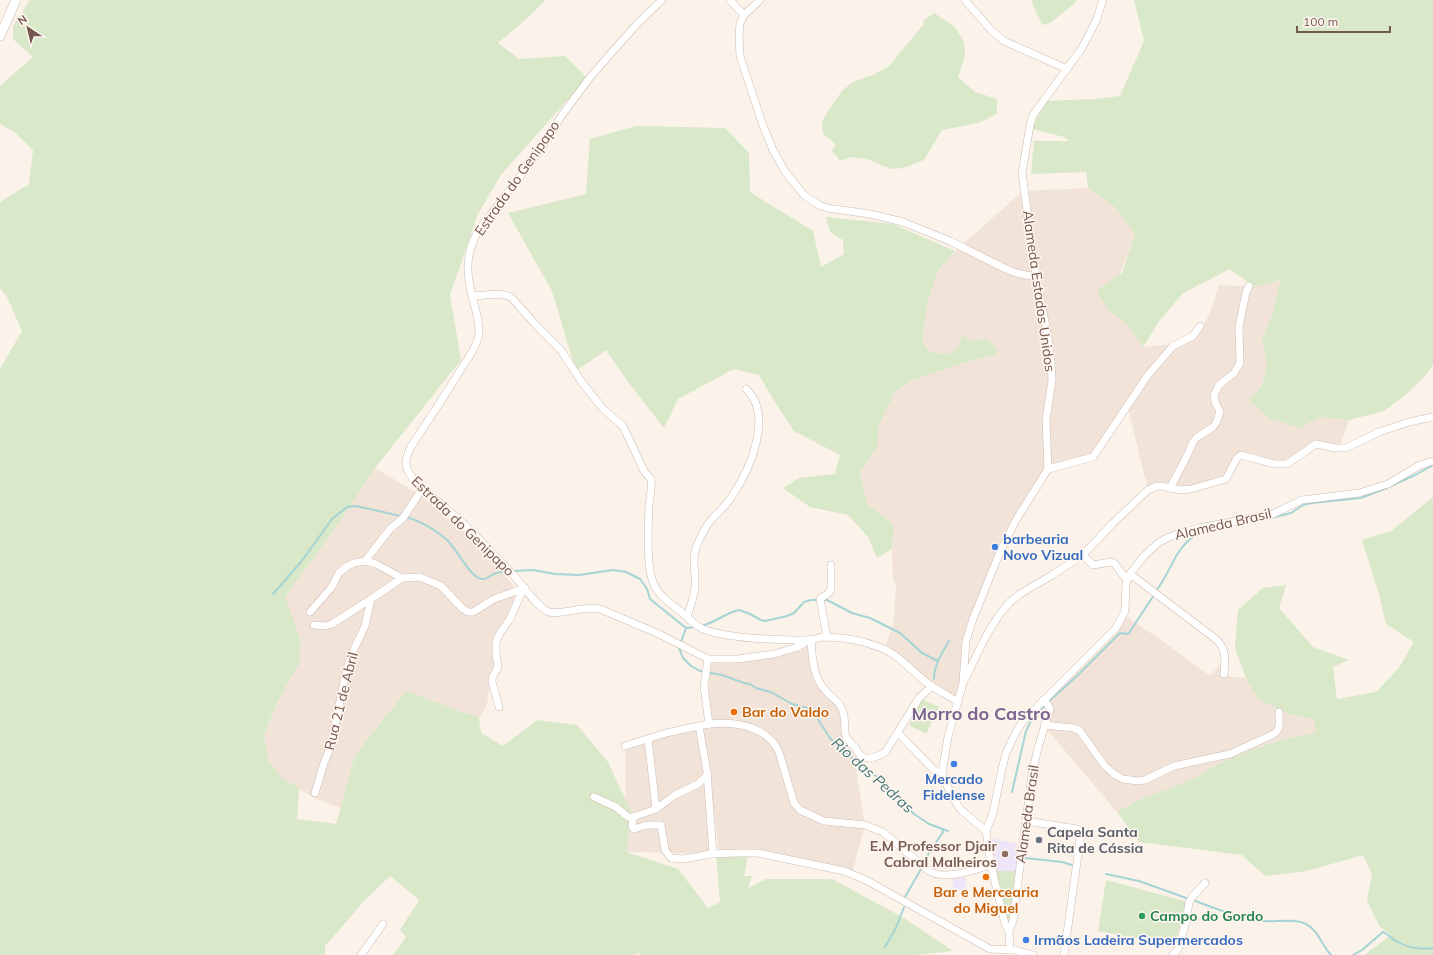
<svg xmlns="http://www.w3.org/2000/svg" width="1433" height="955" font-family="Mulish,sans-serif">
<rect width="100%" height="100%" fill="#fbf2e9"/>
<g fill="#f2e3d8">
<polygon points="1088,188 1116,208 1135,234 1107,309 1129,326 1143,347 1177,344 1201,331 1211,310 1219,285 1254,287 1280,280 1274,309 1262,339 1267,366 1261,387 1249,400 1299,428 1321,417 1349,420 1338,450 1314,446 1290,466 1241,457 1226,479 1211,484 1148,490 1128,408 1096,455 1049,469 1002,549 966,644 957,703 885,648 894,621 896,586 893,580 892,549 894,525 867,504 860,471 867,463 878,445 878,427 895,392 910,381 960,364 998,354 986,339 970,341 958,347 949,355 928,351 922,340 928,300 938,271 955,251 1023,191"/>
<polygon points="375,468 417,493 473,539 513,585 515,604 493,655 494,670 490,682 487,703 483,713 479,718 406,691 355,755 341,808 316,799 282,779 269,761 264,735 278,700 285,597 340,522"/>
<polygon points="1125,616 1160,639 1210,676 1228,656 1228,676 1246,678 1258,699 1287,714 1314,719 1316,733 1284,739 1218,764 1199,776 1174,787 1142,798 1117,812 1044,726 1052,706 1045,700"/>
<polygon points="812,639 818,678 843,711 852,744 865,825 853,870 757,850 719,851 712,798 716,854 626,852 625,751 628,742 705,723 711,664 791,649"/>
</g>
<g fill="#efe5f8">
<polygon points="991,838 1017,844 1016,871 997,871"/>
<polygon points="965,877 966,888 954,891 952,879"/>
</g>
<g fill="#d9e8c8">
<polygon points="30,0 545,0 533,13 498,43 519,59 565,56 587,78 501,175 478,214 450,295 461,360 375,468 340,522 285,597 301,642 299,664 278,700 264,735 269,761 282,778 299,788 297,819 336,824 355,755 406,691 479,718 481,733 503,746 537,720 577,725 608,762 632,814 626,852 678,869 708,908 720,902 716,854 748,856 744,876 752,876 748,888 766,879 832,879 904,918 953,951 916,955 640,955 639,953 632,955 393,955 406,937 400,930 419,900 390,876 365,900 325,946 325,955 0,955 0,369 22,331 7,297 0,288 0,202 29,184 33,150 13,131 0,124 0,86 33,57 13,39 13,26"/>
<polygon points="1031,0 1076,0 1075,3 1050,23 1042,25"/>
<polygon points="1134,0 1433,0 1433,365 1424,377 1403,397 1384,411 1349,420 1321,417 1299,428 1269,418 1249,400 1261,387 1267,366 1262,339 1274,309 1280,280 1254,287 1230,269 1183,293 1160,320 1143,347 1129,326 1107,309 1097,290 1122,273 1135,234 1116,208 1088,188 1086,172 1031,174 1034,141 1069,141 1064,137 1032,129 1046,101 1095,99 1120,96 1144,41"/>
<polygon points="934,13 955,27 964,42 965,56 958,77 975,92 997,99 997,114 978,123 942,130 924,160 903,168 891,169 867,159 850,157 840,161 837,156 832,151 836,144 823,134 822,122 828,111 842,91 853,82 873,75 889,66 923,25 924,20"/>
<polygon points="636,126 725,128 749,153 750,192 813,231 821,267 844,254 843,240 830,232 826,217 893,224 955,251 938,271 928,300 922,340 928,351 948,355 958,347 962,335 970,341 987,339 993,345 998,354 960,364 910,381 895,392 878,427 878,445 867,463 860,471 867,504 894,525 892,549 877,558 868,537 848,515 810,507 783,488 799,478 835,474 840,455 794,431 775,402 759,375 734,369 678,399 664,428 628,382 606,350 576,371 552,291 508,213 586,194 590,139"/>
<polygon points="1433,497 1433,955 1364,955 1391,935 1379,926 1367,900 1372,874 1363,855 1307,871 1265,876 1242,855 1139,842 1117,812 1142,798 1174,787 1199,776 1218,764 1248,751 1284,739 1316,733 1314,719 1288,714 1258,699 1246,678 1235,648 1238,610 1263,588 1286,585 1279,608 1313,647 1349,660 1333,667 1337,699 1376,692 1399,668 1414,642 1386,624 1379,594 1362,540 1391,531"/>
<polygon points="921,699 939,707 926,734 909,725"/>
<polygon points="994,871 1019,871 1011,922 1007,923"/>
<polygon points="1106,880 1188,902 1174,945 1098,931"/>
</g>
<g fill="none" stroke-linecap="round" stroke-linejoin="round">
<g stroke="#a5d4d5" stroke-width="2">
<polyline points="1391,486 1415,475 1433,465"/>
<path d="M406,517C421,521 434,529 446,539C456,547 471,580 483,579C487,579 491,575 494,574C498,572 502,572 506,571"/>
<polyline points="1271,518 1291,513 1303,505 1312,503 1361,498 1387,488"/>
<polyline points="513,571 533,570 555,574 579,575 613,570 626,572 640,579 647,589 650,599 686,628 695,627"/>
<path d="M1156,591C1175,566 1173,546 1204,530"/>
<polyline points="273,594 301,562 332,519 347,507 356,506 401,516"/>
<polyline points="822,600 827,600 852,613 870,618 900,633 922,653 938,661"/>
<path d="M701,626C715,623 725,613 739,610L750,614L761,620L765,621L787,616L794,613L804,602L811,600H818"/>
<polyline points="686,628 679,648 683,658 691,666 700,671 722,675 744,683 750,684 756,688 771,692 792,704 807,708 817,718 830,738 843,751 881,780 896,796 914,814 929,824 948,831"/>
<path d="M934,679C934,665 942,653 949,641"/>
<polyline points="1048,702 1076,677 1120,633 1126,634 1129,633 1154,595"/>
<polyline points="1012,792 1026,731 1031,721 1045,705"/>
<polyline points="1025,858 1062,862 1072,865"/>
<polyline points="925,859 943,832 942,829"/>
<polyline points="1106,874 1139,881 1189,899"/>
<polyline points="905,897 921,869"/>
<path d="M1193,900C1213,908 1242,919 1264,921C1277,922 1293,918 1306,924C1318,930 1322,946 1331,955"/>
<polyline points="885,947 896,928 904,907"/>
<path d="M1353,955L1362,950L1383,932C1388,934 1392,939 1396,941C1408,948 1420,950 1433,948"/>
</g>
<defs>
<g id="minor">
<path d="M662,0L637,24L591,76L562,115L538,153L478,231C463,258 467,279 475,307C477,316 480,326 479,334C477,347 468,358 461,369C445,396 427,422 410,448C407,456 404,464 408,471C417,488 434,497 447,509C469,527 488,549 508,569C520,581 533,603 547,611C555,617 585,605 600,609L659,634L708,659H738L774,654L795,648L803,644L808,640"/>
<polyline points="730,0 744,15"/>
<polyline points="760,0 744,15 740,23 739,37 740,56 762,123 773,150 786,173 804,195 819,205 827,208 870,214 903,222 950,241 1006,269 1016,273 1036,277"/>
<polyline points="965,0 991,30 1004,41 1067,69"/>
<path d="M472,296C484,296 502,291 512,298L534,323L560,349L581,381L603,409L623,426L644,471L651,479C652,488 650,498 649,506C648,525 646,565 653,582C658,595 668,602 679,610C686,616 694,625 703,629C728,639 780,640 808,640C813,640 818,638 823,637C842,637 861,640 879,647C899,654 913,673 930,685C939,691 949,696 958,702"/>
<polyline points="1048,469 1093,457 1148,375 1173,346 1193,336 1200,326"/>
<polyline points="1170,488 1187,456 1193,442 1196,438 1213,427 1216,423 1220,412 1215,402 1214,395 1219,385 1234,373 1240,363 1239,327 1246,292 1249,286"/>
<polyline points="1083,555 1093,565 1111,562 1114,563 1127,580"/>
<polyline points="365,561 390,529 403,518 407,512 422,489"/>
<path d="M1130,574L1217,640C1227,651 1225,661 1224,674"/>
<polyline points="310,612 331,588 339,573 346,567 354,563 365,561 376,564 402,578"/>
<path d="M687,617C690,607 695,596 695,585C696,570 691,561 697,545C701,536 705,527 712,519C719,511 727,505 732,496C750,470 774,415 746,389"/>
<polyline points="314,625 325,626 332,624 371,599"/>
<polyline points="827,637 820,599 821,598 829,593 831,589 831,565"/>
<path d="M811,639C812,657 813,678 826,691C831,697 837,700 841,707C847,718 843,727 846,737C848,741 851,743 854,746C856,749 858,753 861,756C867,761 881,756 886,751L919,698L932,686"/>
<polyline points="708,659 704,686 709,724 699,726 707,772 713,854"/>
<polyline points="965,679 986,636 999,615 1010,602 1020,594 1052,575 1083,555 1112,524 1148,490 1157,486 1161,486 1180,490 1191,489 1226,479 1237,458 1241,455 1274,464 1287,464 1316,444 1335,448 1346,448 1379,432 1409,422 1433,417"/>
<polyline points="499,707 492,682 492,678 498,667 496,654 496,642 500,633 510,619 523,589"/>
<path d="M709,724C735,721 767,726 779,752L794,803L800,810L824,821L865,825L883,832L929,871C947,881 972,870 991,865"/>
<path d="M1044,725L1074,728L1080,731L1104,765L1114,774L1123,779L1138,781L1145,780L1174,766L1230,754L1274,734C1281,730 1279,720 1279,712"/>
<polyline points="898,733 935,771 942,773"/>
<polyline points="648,739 656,809"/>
<polyline points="625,746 666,733 699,726"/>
<polyline points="315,793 324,763 330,748 347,668 354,649 365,626 371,599 402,578 420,577 441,586 463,609 468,612 473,612 494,599 525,588"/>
<polyline points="594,797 616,807 628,817 633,817 656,809 675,795 698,784 708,774"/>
<polyline points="633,817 632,826 634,829 647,825 661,825 665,850 671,858 684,859 711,854 735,853 758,853 844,871 866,880 990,949 1014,950 1033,955"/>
<polyline points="1026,821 1077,829 1081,831 1081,833 1064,955"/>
<polyline points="986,831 961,810 951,795 942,773 948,737 963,683 966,641 973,619 1000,552 1016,520 1048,469 1046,420 1052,380 1051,363 1047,332 1036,277 1022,173 1030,125 1033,115 1082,48 1096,21 1103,0"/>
<polyline points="1009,931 1013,921 1032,774 1038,748 1050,709 1048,705 1043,700"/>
<polyline points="1010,950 1009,931 1005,924 991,865 986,831 993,813 1002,769 1006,753 1017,730 1023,721 1116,628 1125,611 1126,584 1130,574 1143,557 1158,543 1167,538 1177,534 1199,528 1273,514 1302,500 1359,493 1388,484 1420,465 1433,461"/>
<polyline points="361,955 383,924"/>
<polyline points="1173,955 1178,949 1186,922 1189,902 1192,897 1205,883"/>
</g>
<polyline id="tertiary" points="0,36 16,0"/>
</defs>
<use href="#minor" stroke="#cfbbb2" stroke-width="8"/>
<use href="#tertiary" stroke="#cfbbb2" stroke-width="10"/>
<use href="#minor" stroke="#fff" stroke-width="7"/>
<use href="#tertiary" stroke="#fff" stroke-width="9"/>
</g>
<g fill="#3f7fe0" stroke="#fef6ef" stroke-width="1.5">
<circle cx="995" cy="547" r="4"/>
<circle cx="954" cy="764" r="4"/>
<circle cx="1026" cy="940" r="4"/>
</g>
<g fill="#e8710a" stroke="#fef6ef" stroke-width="1.5">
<circle cx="734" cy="712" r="4"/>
<circle cx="986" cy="877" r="4"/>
</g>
<circle fill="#6b7280" stroke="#fef6ef" stroke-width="1.5" cx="1039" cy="840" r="4"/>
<circle fill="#8d6e63" stroke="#fef6ef" stroke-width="1.5" cx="1005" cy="854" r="4"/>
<circle fill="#2e9e5b" stroke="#fef6ef" stroke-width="1.5" cx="1142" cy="916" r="4"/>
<g text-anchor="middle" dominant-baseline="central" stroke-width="3" stroke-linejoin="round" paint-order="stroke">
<g font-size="14" fill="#74574e" stroke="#fef6ef">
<text transform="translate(517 178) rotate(-55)">Estrada do Genipapo</text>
<text transform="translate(1039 291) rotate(82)">Alameda Estados Unidos</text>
<text transform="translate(1223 524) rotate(-13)">Alameda Brasil</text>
<text transform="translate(463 526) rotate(44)">Estrada do Genipapo</text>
<text transform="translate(341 701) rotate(-76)">Rua 21 de Abril</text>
<text transform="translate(1027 814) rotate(-82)">Alameda Brasil</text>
</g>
<g font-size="14" font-weight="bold" fill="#366cbe" stroke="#fef6ef" text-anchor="start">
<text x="1003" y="539">barbearia<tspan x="1003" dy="16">Novo Vizual</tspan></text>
<text x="954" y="779" text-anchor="middle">Mercado<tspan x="954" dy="16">Fidelense</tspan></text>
<text x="1034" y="940">Irmãos Ladeira Supermercados</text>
</g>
<g font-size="14" font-weight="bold" fill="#c56008" stroke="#fef6ef" text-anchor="start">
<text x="742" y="712">Bar do Valdo</text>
<text x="986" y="892" text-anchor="middle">Bar e Mercearia<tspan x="986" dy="16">do Miguel</tspan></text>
</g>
<g font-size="14" font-weight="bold" fill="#5b616d" stroke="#fef6ef" text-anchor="start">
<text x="1047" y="832">Capela Santa<tspan x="1047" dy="16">Rita de Cássia</tspan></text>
</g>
<g font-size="14" font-weight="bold" fill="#785e54" stroke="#fef6ef" text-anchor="end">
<text x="997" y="846">E.M Professor Djair<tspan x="997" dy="16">Cabral Malheiros</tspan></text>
</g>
<g font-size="14" font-weight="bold" fill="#27864d" stroke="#fef6ef" text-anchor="start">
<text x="1150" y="916">Campo do Gordo</text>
</g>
<g font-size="15" font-style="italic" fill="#427678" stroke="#fef6ef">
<text transform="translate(873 775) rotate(42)">Rio das Pedras</text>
</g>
<g font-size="18" font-weight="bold" fill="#7c6690" stroke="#fef6ef">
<text x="981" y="713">Morro do Castro</text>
</g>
</g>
<g transform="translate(28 28) rotate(325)" stroke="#fef6ef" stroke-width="3" paint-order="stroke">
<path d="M0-3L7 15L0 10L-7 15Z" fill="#74574e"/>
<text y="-6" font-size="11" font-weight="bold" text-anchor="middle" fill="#74574e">N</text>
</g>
<path d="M1297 26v6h93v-6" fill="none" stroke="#74574e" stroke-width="2"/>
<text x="1303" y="26" font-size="12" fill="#74574e" stroke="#fef6ef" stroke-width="3" paint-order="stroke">100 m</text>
</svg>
